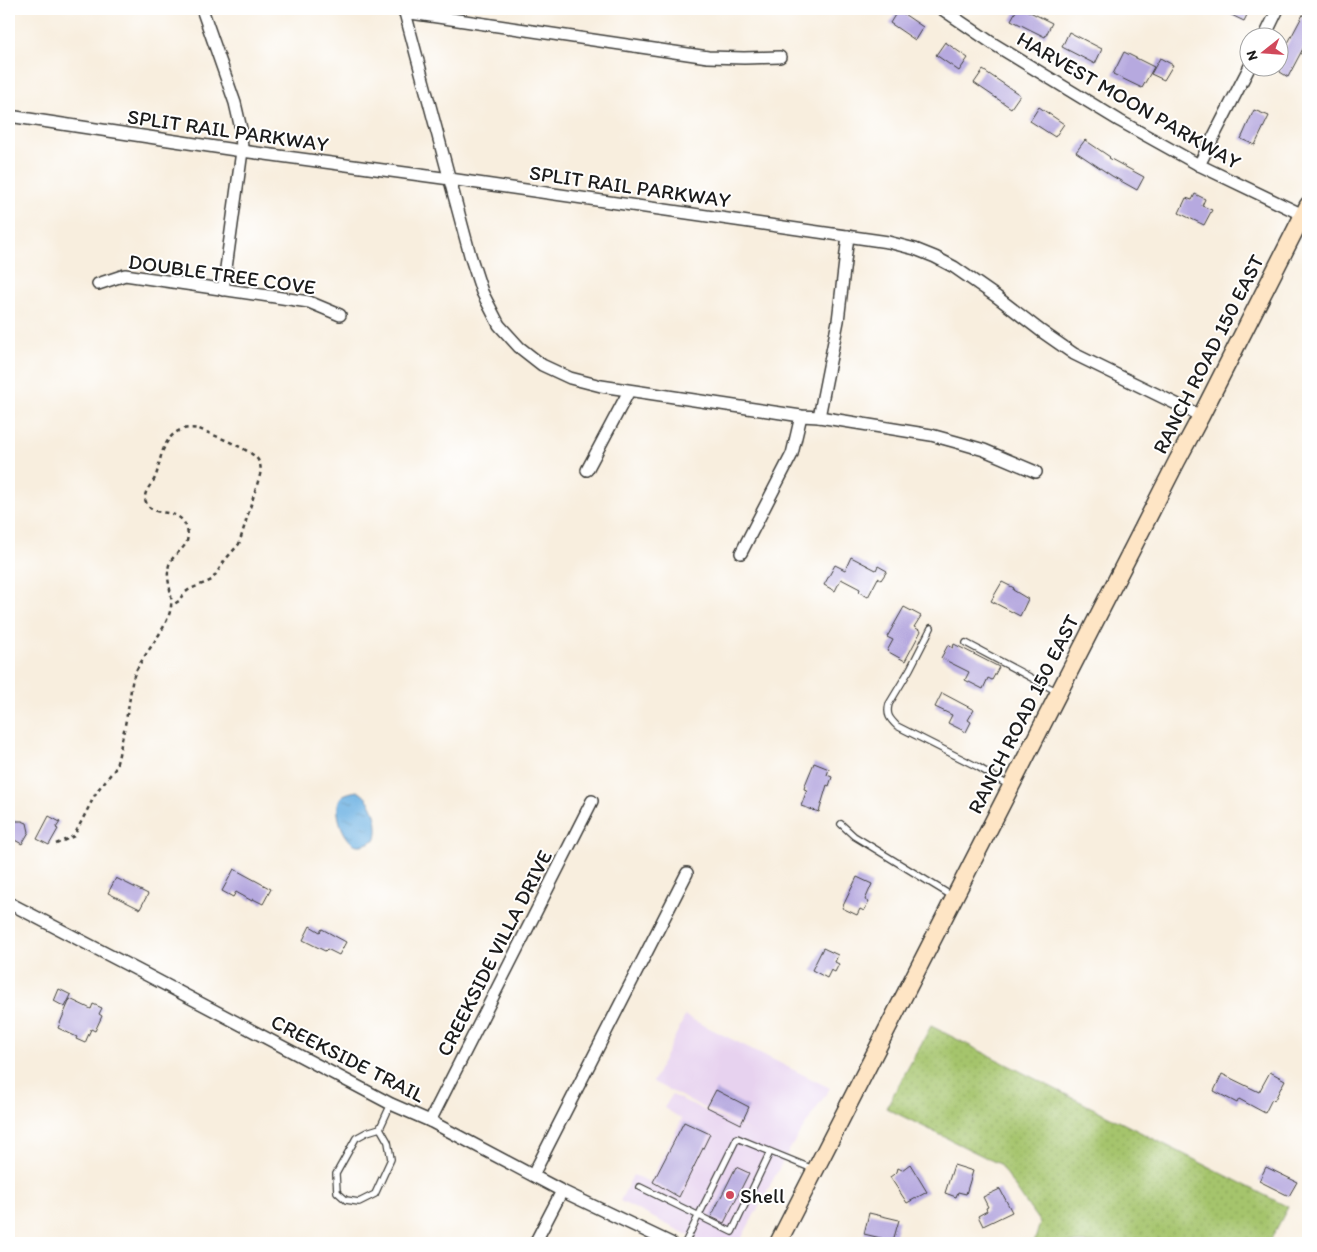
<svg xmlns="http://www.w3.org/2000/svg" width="1317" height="1252" font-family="Itim,sans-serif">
<defs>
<pattern id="grass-dots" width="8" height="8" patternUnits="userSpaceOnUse" patternTransform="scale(1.25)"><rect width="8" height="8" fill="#a5c46c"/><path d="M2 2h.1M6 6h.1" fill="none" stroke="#8da85d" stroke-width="1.8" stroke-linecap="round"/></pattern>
<pattern id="water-ripples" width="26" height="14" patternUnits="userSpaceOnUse" patternTransform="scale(1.25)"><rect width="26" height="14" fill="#6cb1e2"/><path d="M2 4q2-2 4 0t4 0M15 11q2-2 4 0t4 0" fill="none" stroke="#588fb6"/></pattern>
</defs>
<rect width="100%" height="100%" fill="#fff"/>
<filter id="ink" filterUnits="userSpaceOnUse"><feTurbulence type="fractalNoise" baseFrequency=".02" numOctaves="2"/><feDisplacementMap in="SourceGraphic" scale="10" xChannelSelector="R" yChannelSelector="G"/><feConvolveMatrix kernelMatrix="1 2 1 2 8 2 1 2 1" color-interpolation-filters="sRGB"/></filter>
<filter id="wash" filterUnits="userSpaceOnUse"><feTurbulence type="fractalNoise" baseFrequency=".0096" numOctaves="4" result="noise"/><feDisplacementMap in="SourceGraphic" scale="20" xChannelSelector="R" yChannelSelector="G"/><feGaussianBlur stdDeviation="1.12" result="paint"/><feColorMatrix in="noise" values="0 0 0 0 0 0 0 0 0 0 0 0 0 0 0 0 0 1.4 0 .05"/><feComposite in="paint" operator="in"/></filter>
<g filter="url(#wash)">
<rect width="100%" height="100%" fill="#f8eede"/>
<polygon fill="#e7d2ef" points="685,1016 830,1088 789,1150 739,1243 704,1243 620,1201 633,1175 650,1182 682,1119 664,1108 672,1095 756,1134 653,1082"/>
<polygon fill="url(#grass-dots)" stroke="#607044" points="931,1026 1288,1207 1269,1243 1034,1243 1040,1223 999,1164 886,1108"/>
<path fill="url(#water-ripples)" stroke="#44667f" d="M357,791C373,798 380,823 376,839C371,842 363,846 357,845C343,842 331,806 342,796C346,793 352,792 357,791Z"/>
<g id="blocks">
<g fill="#b6a9df">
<polygon points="1017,9 1024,9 1052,23 1045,37 1011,20"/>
<polygon points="1219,9 1250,9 1244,21"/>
<polygon points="1306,9 1308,9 1308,39 1288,77 1280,72 1280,58"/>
<polygon points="898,10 923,27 915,40 890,23"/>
<polygon points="1069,32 1102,49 1095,64 1062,47"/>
<polygon points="945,42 968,58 959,71 936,55"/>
<polygon points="1124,52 1154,67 1142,88 1113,74"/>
<polygon points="1160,58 1173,65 1164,80 1151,74"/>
<polygon points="983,70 1020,95 1011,108 974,83"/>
<polygon points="1039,107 1064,124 1055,137 1030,121"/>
<polygon points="1254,110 1269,116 1255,145 1241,139"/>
<polygon points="1085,140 1110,157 1109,158 1144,177 1137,190 1112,176 1076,152"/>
<polygon points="1195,194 1205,199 1202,206 1212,210 1204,225 1179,213 1186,198 1192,200"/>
<polygon points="851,557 876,570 878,566 887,571 881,580 878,578 868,597 859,592 860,589 841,579 835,591 824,585 835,565 845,570"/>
<polygon points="1002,582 1014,588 1013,590 1028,599 1020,616 991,601"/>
<polygon points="904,607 921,616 914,627 921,631 905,661 887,651 893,640 887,637"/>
<polygon points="954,644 999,667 992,680 988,678 983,689 965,680 969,672 941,658 948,645 953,648"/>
<polygon points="942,693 974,710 968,720 971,722 966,732 948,723 952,715 935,707"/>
<polygon points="814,763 829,769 827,775 832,777 829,786 827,785 819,812 801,806 807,790 804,789 805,785"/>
<polygon points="49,816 60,822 56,828 58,829 49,845 37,839"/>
<polygon points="9,818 15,821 22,821 27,823 29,832 22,844 9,837"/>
<polygon points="234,869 271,889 263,904 253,899 252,901 236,892 233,897 222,891"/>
<polygon points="857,877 872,884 865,900 869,902 864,911 860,909 857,915 842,908"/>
<polygon points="116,878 148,894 140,909 108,893"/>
<polygon points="310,926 320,932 322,929 346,942 339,955 327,949 325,951 303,940"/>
<polygon points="823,948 838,955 835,962 839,964 835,972 831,970 827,978 812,970"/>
<polygon points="59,989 71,995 65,1007 54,1001"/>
<polygon points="70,999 91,1009 93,1004 102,1008 99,1014 102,1016 95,1031 91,1029 85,1043 76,1039 77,1037 58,1028"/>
<polygon points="1270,1072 1285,1080 1274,1101 1272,1099 1265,1113 1239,1099 1237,1103 1214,1091 1222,1074 1259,1092"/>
<polygon points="716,1090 749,1107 741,1124 707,1107"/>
<polygon points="684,1122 710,1134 679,1197 653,1182"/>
<polygon points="910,1164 927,1192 907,1203 890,1177 897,1172 898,1168 902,1170"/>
<polygon points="954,1165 973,1171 966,1194 958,1192 956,1197 945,1193"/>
<polygon points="736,1167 749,1173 724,1223 711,1217"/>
<polygon points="1266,1167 1297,1182 1289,1196 1259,1181"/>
<polygon points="1000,1189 1012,1212 983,1226 978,1216 987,1211 986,1208 988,1207 983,1197"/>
<polygon points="869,1213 899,1220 893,1241 864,1234"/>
</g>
</g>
</g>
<g filter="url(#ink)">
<use href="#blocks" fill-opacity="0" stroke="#3d3c39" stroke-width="1"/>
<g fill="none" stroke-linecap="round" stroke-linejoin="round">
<defs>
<g id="lane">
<path d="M931,628L910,669L889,704C886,715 890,719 897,726L978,767L1008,785"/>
<polyline points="966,643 1058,692"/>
<polyline points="841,824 854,836 952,896"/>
<polyline points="380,1128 367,1132 356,1138 336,1174 337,1192 346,1200 359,1202 375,1194 391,1159 388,1142 380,1128 391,1104"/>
<polyline points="640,1187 732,1232 770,1152"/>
<polyline points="685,1243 737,1138 813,1169"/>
</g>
<g id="street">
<polyline points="202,9 235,103 241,129 242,151 223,290"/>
<polyline points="404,9 470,255 482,292 499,325 519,347 542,365 570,378 601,386 801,416 819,417 931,435 960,443 984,450 1036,472"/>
<polyline points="942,9 992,43 1120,121 1199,165 1303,215"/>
<polyline points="404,12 708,57 744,58 780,57"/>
<polyline points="1264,38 1278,9"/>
<polyline points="9,116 242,151 450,179 888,242 915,249 935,257 954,267 997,297 1041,331 1074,354 1201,416"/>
<polyline points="1199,165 1250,66"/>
<polyline points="98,284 125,275 309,302 340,315"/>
<polyline points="819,417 838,321 848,236"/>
<polyline points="587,470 629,391"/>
<polyline points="741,553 792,454 801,416"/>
<polyline points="9,903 147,975 391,1104 430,1121 562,1191 671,1243"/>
<polyline points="430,1121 592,801"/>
<polyline points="533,1175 687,873"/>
<polyline points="535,1243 562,1191"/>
</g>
<polyline id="secondary" points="778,1243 1177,461 1201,416 1308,205"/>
</defs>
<use href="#lane" stroke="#3d3c39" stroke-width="8"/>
<use href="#street" stroke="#3d3c39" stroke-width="14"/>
<use href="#secondary" stroke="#3d3c39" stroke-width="19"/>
<path stroke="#3d3c39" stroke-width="2.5" stroke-dasharray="4 4" stroke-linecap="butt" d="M56,844L74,836L97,791L115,769L118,759C122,740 126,721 129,703C131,693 131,682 135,673C144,653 169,627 171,606C173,592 165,579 169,565C172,555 184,550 187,541C188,537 188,533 187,529C179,504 153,520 146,502C142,492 151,486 155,478C158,471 159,463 161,456C167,436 178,425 199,429C213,435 251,449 258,460C261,465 261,469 260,475L239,544L225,560L212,580L190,589L183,594L179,601L171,606"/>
<use href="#lane" stroke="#fff" stroke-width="5.5"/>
<use href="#street" stroke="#fff" stroke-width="11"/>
<use href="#secondary" stroke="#fee5c5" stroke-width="16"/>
</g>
</g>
<circle fill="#d1495b" stroke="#fff" stroke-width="2" cx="730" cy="1195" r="5"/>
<g text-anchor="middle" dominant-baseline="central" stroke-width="4" stroke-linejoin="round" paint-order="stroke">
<g font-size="21" fill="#1c1c1c" stroke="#fff">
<text transform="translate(1129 100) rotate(30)">HARVEST MOON PARKWAY</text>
<text transform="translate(228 130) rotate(8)">SPLIT RAIL PARKWAY</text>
<text transform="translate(630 186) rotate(8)">SPLIT RAIL PARKWAY</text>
<text transform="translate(222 274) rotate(8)">DOUBLE TREE COVE</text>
<text transform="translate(1208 354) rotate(-63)">RANCH ROAD 150 EAST</text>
<text transform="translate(1023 714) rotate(-63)">RANCH ROAD 150 EAST</text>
<text transform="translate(494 953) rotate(-63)">CREEKSIDE VILLA DRIVE</text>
<text transform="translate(348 1058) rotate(27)">CREEKSIDE TRAIL</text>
</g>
<g font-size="21" fill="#1c1c1c" stroke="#fff" text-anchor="start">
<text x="740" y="1195">Shell</text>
</g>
</g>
<rect width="1317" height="1252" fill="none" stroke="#fff" stroke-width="30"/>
<g transform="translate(1264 52) rotate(253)"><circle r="24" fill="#ffffff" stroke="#a4a4a4"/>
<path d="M0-4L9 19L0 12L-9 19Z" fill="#d1495b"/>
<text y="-8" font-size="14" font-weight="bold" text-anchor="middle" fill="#1c1c1c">N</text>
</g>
</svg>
